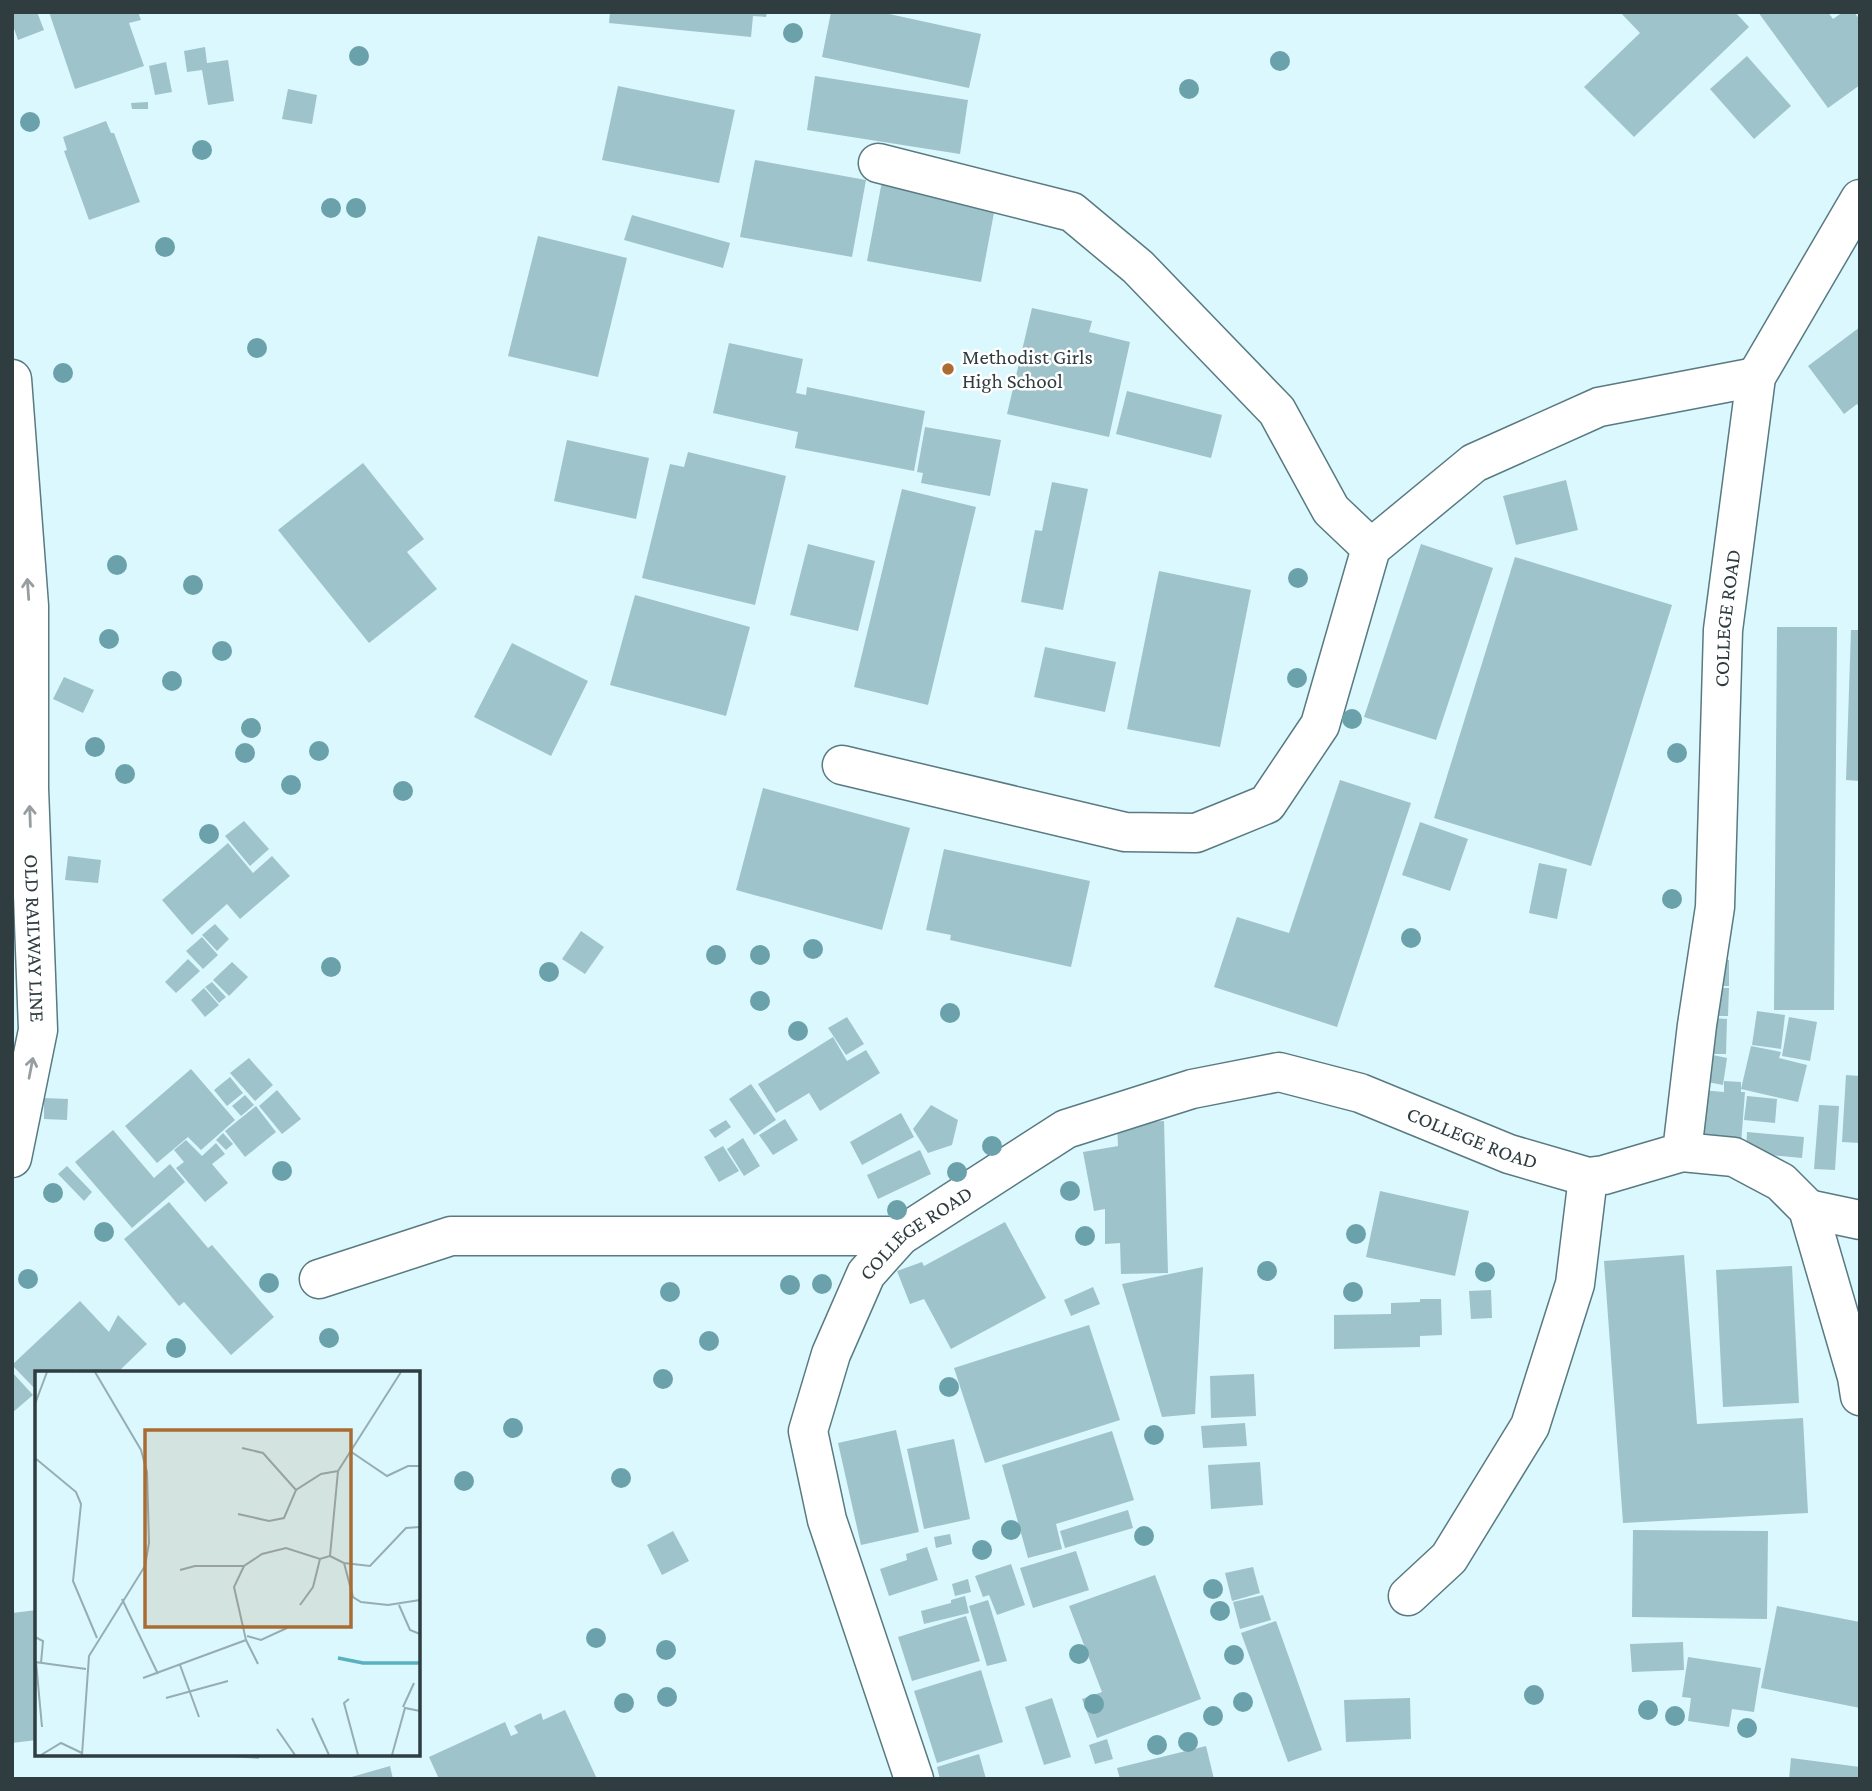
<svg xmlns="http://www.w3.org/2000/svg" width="1872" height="1791" font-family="'Crimson Pro',serif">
<rect width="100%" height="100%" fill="#dbf8fe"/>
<g fill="#9fc3ca">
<polygon points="12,12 37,12 44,30 18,40 12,23"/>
<polygon points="49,12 138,12 141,20 129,23 144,66 75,89"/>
<polygon points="610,12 767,12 766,17 753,16 751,37 609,23"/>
<polygon points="831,12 880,12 981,34 969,88 822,57"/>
<polygon points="1620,12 1735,12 1749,27 1634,137 1584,87 1640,33"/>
<polygon points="1758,12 1828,12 1833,19 1843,12 1854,12 1860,20 1860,85 1828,108"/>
<polygon points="205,47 207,63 228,60 234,101 208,105 202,70 187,72 184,51"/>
<polygon points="1747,56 1791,106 1754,139 1710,89"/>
<polygon points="166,62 172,92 155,95 149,66"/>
<polygon points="815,76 968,100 960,154 807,130"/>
<polygon points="618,86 735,110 719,183 602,160"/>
<polygon points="288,89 317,95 312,124 282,119"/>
<polygon points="148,102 148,109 132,109 131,103"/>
<polygon points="106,121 111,133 114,133 140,202 89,220 64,151 67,150 63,137"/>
<polygon points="755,160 866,180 852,257 740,237"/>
<polygon points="882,181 996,202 981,282 867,261"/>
<polygon points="632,215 730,243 723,268 624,240"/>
<polygon points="538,236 627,258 598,377 508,356"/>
<polygon points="1032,308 1092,321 1089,332 1130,342 1109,437 1007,414"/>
<polygon points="1860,327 1860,408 1857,404 1844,414 1808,366"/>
<polygon points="729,343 803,359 796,393 806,395 807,387 925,411 914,471 795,448 798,432 713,413"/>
<polygon points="1127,391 1222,415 1211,458 1116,434"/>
<polygon points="925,427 1001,440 990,496 921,483 923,473 917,472"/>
<polygon points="567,440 649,458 636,519 554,501"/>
<polygon points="688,452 786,476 755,605 642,578 670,464 684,467"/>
<polygon points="363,463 424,539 407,552 437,589 369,643 278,530"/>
<polygon points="1566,480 1578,530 1516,545 1503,496"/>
<polygon points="1052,482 1088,489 1063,610 1021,602 1035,530 1042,531"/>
<polygon points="902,489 976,507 928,705 854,687"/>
<polygon points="808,544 875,561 858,631 790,615"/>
<polygon points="1421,544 1493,568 1436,740 1364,717"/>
<polygon points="1515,557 1672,605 1591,866 1434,818"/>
<polygon points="1159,571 1251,590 1220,747 1127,729"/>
<polygon points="635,595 750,627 726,716 610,685"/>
<polygon points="1777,627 1837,627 1834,1010 1774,1010"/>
<polygon points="1851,630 1860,630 1860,781 1846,780"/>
<polygon points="512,643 588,681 551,756 474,717"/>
<polygon points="1045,647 1116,662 1105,712 1034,697"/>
<polygon points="64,677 94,690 83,713 53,699"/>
<polygon points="1340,780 1411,803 1337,1027 1214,987 1237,917 1289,933"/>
<polygon points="763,788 910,828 882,930 736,890"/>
<polygon points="244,821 269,849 250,866 225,836"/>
<polygon points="1420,822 1468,839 1450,891 1402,875"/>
<polygon points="228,843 253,873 272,856 290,876 240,919 227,904 192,935 162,900"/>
<polygon points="944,849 1090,881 1071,967 950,940 951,935 926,930"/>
<polygon points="68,856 101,860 98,883 65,880"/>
<polygon points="1539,863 1567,869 1557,919 1529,913"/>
<polygon points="215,924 229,939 217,951 202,935"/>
<polygon points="581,931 604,947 585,974 562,959"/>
<polygon points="202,937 218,955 203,969 186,951"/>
<polygon points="188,959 200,971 176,993 165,982"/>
<polygon points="1714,959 1729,960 1729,986 1713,986"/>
<polygon points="232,962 248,977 229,996 213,980"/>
<polygon points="212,982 226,997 219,1003 205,987"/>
<polygon points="204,988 219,1005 205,1017 191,1000"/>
<polygon points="1717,988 1729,988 1728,1016 1715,1016"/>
<polygon points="1757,1011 1785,1015 1781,1049 1752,1045"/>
<polygon points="847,1017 864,1044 846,1055 828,1028"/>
<polygon points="1789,1017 1817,1022 1810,1061 1782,1056"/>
<polygon points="1714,1018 1727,1019 1726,1054 1712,1054"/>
<polygon points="833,1037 847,1061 866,1050 880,1073 820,1111 809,1093 776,1113 758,1084"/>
<polygon points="1751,1046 1781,1052 1779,1058 1807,1065 1798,1102 1741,1089 1741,1092 1745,1092 1741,1144 1697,1148 1701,1090 1724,1092 1724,1081 1741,1082 1741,1089"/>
<polygon points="1713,1055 1727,1058 1723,1085 1707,1082"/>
<polygon points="249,1058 273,1085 255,1101 230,1073"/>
<polygon points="191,1069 235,1120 201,1150 188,1137 157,1163 125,1126"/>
<polygon points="1846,1075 1860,1076 1860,1143 1842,1142"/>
<polygon points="230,1077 243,1093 227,1106 214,1090"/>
<polygon points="751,1084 776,1120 754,1135 729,1099"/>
<polygon points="277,1090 301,1119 282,1134 259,1106"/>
<polygon points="245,1095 254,1105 241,1116 232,1106"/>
<polygon points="1747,1096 1777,1099 1775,1123 1744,1120"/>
<polygon points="44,1098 68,1099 67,1120 44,1119"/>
<polygon points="931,1105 958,1120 952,1145 928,1153 913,1129"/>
<polygon points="1819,1105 1839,1106 1835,1170 1814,1169"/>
<polygon points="256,1106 276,1132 245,1157 225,1131"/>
<polygon points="901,1113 914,1137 862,1165 850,1142"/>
<polygon points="785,1119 798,1140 773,1155 759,1135"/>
<polygon points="726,1120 731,1127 715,1138 709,1130"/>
<polygon points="1164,1121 1168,1273 1121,1274 1120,1243 1105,1244 1105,1209 1094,1211 1083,1152 1118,1146 1117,1123"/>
<polygon points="113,1130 154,1178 170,1164 185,1182 132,1228 75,1162"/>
<polygon points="1747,1132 1804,1137 1802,1158 1746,1153"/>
<polygon points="223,1133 233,1144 226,1150 216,1140"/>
<polygon points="743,1138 760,1166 744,1176 727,1149"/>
<polygon points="186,1140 202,1156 216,1143 225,1154 212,1164 228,1183 205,1202 176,1168 184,1162 174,1150"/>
<polygon points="723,1146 739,1171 719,1182 704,1157"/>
<polygon points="920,1150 931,1174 878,1199 867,1175"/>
<polygon points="67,1166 92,1192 84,1201 58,1174"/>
<polygon points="1380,1191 1469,1211 1455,1276 1366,1257"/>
<polygon points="169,1202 208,1248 212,1245 274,1317 231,1355 184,1302 179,1306 124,1239"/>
<polygon points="1005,1222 1046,1298 951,1349 924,1299 910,1304 897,1271 922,1262 924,1266"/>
<polygon points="1684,1255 1697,1424 1803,1418 1808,1513 1623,1523 1604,1261"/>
<polygon points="1792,1266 1799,1403 1723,1407 1716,1270"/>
<polygon points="1203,1267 1195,1414 1162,1417 1122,1284"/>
<polygon points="1093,1287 1100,1304 1071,1316 1064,1300"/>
<polygon points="1491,1290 1492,1318 1471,1319 1469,1291"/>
<polygon points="1420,1299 1441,1299 1442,1335 1420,1336 1420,1347 1334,1349 1334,1315 1391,1314 1391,1303 1420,1302"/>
<polygon points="80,1301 109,1332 118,1315 147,1344 117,1373 79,1373 75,1369 71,1373 37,1373 37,1391 12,1365"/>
<polygon points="1089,1325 1120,1420 985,1463 954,1368"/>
<polygon points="12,1372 33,1395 12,1413"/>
<polygon points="1254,1374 1256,1416 1211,1418 1210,1376"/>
<polygon points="1245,1423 1247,1446 1203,1448 1201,1426"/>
<polygon points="896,1430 919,1532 861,1545 838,1443"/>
<polygon points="1112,1431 1134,1500 1056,1524 1062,1549 1028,1558 1002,1465"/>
<polygon points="954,1439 970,1519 924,1529 907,1449"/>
<polygon points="1260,1462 1263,1505 1211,1509 1208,1465"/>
<polygon points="1128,1510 1133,1528 1065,1548 1060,1531"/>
<polygon points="1633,1530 1768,1531 1767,1619 1632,1617"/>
<polygon points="673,1531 689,1561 662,1575 647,1545"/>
<polygon points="950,1534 952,1544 936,1548 934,1537"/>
<polygon points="927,1547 938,1580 889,1596 880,1569 907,1560 906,1554"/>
<polygon points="1076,1551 1089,1590 1033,1608 1020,1568"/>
<polygon points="1011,1564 1025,1605 997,1615 989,1595 983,1597 975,1576"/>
<polygon points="1253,1567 1260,1593 1232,1601 1225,1573"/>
<polygon points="1155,1575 1201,1699 1097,1738 1082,1699 1102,1692 1069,1606"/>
<polygon points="968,1579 971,1592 955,1596 952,1584"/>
<polygon points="1263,1595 1271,1620 1240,1629 1233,1602"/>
<polygon points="965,1596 969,1613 924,1624 921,1611 951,1603 951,1600"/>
<polygon points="988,1600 1007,1661 987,1666 969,1606"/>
<polygon points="1777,1606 1860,1622 1860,1708 1761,1688"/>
<polygon points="37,1610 37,1740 12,1743 12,1613"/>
<polygon points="966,1616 980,1661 912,1681 898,1637"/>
<polygon points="1276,1621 1322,1750 1288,1762 1241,1633"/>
<polygon points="1683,1642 1684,1670 1632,1672 1630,1644"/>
<polygon points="1688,1657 1761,1668 1754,1712 1732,1709 1729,1727 1688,1721 1691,1698 1682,1697"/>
<polygon points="981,1670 1003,1742 937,1763 914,1691"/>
<polygon points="1052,1698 1071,1757 1044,1765 1025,1707"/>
<polygon points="1410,1698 1411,1739 1346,1742 1344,1700"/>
<polygon points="565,1710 597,1779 439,1779 429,1757 505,1722 511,1736 518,1733 514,1726 541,1713 543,1720"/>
<polygon points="1107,1739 1113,1759 1095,1764 1089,1745"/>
<polygon points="1206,1746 1214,1779 1120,1779 1117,1768"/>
<polygon points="218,1754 259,1754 259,1759 218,1756"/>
<polygon points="979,1754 986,1779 940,1779 937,1767"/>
<polygon points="1791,1758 1860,1767 1860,1779 1789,1779"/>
<polygon points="390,1766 393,1779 348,1779 348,1778"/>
</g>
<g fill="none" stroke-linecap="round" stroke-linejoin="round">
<defs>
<g id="minor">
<polyline points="878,163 1072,212 1138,267 1277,411 1331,510 1371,548"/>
<path id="s1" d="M12,379L29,606V788L38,1030L12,1158"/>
<polyline points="842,765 1125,832 1196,833 1267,804 1320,725 1371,548 1474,463 1599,407 1756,377"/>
<polyline points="1682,1152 1734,1157 1781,1182 1808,1209 1857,1377 1860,1396"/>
<polyline points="1808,1209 1860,1220"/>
<polyline points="319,1279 451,1236 900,1236"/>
<polyline points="1408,1596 1449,1558 1530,1426 1575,1284 1588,1177"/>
<path id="s2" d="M914,1779L827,1520L808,1431L831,1354L866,1274L900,1236L1066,1129L1192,1089L1279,1072L1360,1093L1509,1154L1588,1177L1604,1175L1682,1152L1697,1025L1715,907L1723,630L1756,377L1860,199"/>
</g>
</defs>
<use href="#minor" stroke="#587a80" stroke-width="41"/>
<use href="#minor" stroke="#fff" stroke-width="38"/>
</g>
<g fill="#6aa1aa">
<circle cx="793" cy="33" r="10"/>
<circle cx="359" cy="56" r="10"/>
<circle cx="1280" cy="61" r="10"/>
<circle cx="1189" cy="89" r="10"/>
<circle cx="30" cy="122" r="10"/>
<circle cx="202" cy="150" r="10"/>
<circle cx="331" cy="208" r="10"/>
<circle cx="356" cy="208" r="10"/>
<circle cx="165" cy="247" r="10"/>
<circle cx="257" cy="348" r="10"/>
<circle cx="63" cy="373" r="10"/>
<circle cx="117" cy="565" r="10"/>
<circle cx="1298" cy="578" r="10"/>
<circle cx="193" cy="585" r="10"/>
<circle cx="109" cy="639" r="10"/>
<circle cx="222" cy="651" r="10"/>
<circle cx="1297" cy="678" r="10"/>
<circle cx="172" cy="681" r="10"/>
<circle cx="1352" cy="719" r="10"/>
<circle cx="251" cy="728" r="10"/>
<circle cx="95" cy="747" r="10"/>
<circle cx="319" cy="751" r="10"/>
<circle cx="245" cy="753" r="10"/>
<circle cx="1677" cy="753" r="10"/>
<circle cx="125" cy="774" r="10"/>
<circle cx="291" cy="785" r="10"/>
<circle cx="403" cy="791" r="10"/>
<circle cx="209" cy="834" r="10"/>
<circle cx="1672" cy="899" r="10"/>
<circle cx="1411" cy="938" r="10"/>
<circle cx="813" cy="949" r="10"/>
<circle cx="716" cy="955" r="10"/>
<circle cx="760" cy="955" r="10"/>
<circle cx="331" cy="967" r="10"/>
<circle cx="549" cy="972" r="10"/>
<circle cx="760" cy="1001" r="10"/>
<circle cx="950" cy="1013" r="10"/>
<circle cx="798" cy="1031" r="10"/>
<circle cx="992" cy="1146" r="10"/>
<circle cx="282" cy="1171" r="10"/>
<circle cx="957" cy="1172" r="10"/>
<circle cx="1070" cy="1191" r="10"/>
<circle cx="53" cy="1193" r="10"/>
<circle cx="897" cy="1210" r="10"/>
<circle cx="104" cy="1232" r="10"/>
<circle cx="1356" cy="1234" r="10"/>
<circle cx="1085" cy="1236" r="10"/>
<circle cx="1267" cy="1271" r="10"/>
<circle cx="1485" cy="1272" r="10"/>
<circle cx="28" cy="1279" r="10"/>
<circle cx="269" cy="1283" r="10"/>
<circle cx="822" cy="1284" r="10"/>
<circle cx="790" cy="1285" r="10"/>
<circle cx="670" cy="1292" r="10"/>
<circle cx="1353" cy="1292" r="10"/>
<circle cx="329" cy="1338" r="10"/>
<circle cx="709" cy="1341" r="10"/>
<circle cx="176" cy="1348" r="10"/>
<circle cx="663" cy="1379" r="10"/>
<circle cx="949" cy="1387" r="10"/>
<circle cx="513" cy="1428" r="10"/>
<circle cx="1154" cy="1435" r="10"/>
<circle cx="621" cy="1478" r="10"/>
<circle cx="464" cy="1481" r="10"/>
<circle cx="1011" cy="1530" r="10"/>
<circle cx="1144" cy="1536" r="10"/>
<circle cx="982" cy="1550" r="10"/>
<circle cx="1213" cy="1589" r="10"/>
<circle cx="1220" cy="1611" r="10"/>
<circle cx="596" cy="1638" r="10"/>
<circle cx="666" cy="1650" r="10"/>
<circle cx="1079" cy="1654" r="10"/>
<circle cx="1234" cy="1655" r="10"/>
<circle cx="1534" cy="1695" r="10"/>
<circle cx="667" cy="1697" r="10"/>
<circle cx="1243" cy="1702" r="10"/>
<circle cx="624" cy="1703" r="10"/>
<circle cx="1094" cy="1704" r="10"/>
<circle cx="1648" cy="1710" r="10"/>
<circle cx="1213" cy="1716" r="10"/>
<circle cx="1675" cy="1716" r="10"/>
<circle cx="1747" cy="1728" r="10"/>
<circle cx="1188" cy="1742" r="10"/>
<circle cx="1157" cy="1745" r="10"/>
</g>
<defs><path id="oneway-shaft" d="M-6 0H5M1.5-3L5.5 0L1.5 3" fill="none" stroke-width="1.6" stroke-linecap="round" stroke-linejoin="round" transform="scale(1.75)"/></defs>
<g stroke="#979ea0">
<use href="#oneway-shaft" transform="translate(28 589) rotate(-94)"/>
<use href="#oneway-shaft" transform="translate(30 816) rotate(-92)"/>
<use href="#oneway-shaft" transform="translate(31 1068) rotate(-79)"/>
</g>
<circle fill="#ab6c33" stroke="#fff" stroke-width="2.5" cx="948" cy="369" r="7"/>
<g text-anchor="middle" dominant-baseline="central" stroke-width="5" stroke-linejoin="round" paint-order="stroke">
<g font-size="21" fill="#2f3d40" stroke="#fff" text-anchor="start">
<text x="962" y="357">Methodist Girls<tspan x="962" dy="24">High School</tspan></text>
</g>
<g font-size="21" fill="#2f3d40" stroke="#fff">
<text stroke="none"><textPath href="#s2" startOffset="1962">COLLEGE ROAD</textPath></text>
<text stroke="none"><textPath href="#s1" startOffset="560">OLD RAILWAY LINE</textPath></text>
<text stroke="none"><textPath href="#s2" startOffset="1206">COLLEGE ROAD</textPath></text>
<text stroke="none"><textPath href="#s2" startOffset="597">COLLEGE ROAD</textPath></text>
</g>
</g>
<g transform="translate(35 1371)">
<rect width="385" height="385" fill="#dbf8fe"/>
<path fill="none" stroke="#59b1c0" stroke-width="3.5" d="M303,287L328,292H385"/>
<path fill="none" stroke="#96adb2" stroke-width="2" d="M0,33L12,1M207,77L228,82L261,119M315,80L352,105L373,95H385M0,87L41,121L46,133L38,210L62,267M203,143L234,150L249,147L261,119L286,103L303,100M295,185L309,192L318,226L326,231L353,234L385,229M309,192L335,195L371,157L385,156M145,199L160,195H209M87,228L123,303M265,234L278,216L285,188M364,234L375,259L385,263M212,265L226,269L252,257M0,266L8,270L6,292M211,269L223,293M0,291L51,298M1,291L7,356M145,294L164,346M108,307L211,269L199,216L209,195L227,183L251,177L285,188L295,185L303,100L366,1M131,327L193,310M314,328L309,332L323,384M368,336L379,312M277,347L294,384M242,358L260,384M6,384L26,372L47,382M47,384L54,285L110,195L114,172L112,101L106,79L60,1M357,384L370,337L385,340"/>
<path fill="#ab6c33" fill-opacity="0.15" stroke="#ab6c33" stroke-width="3.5" d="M110,59H316V256H110Z"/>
<rect width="385" height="385" fill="none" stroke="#2f3d40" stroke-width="3.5"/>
</g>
<rect width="1872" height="1791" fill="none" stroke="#2f3d40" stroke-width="28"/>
</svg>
